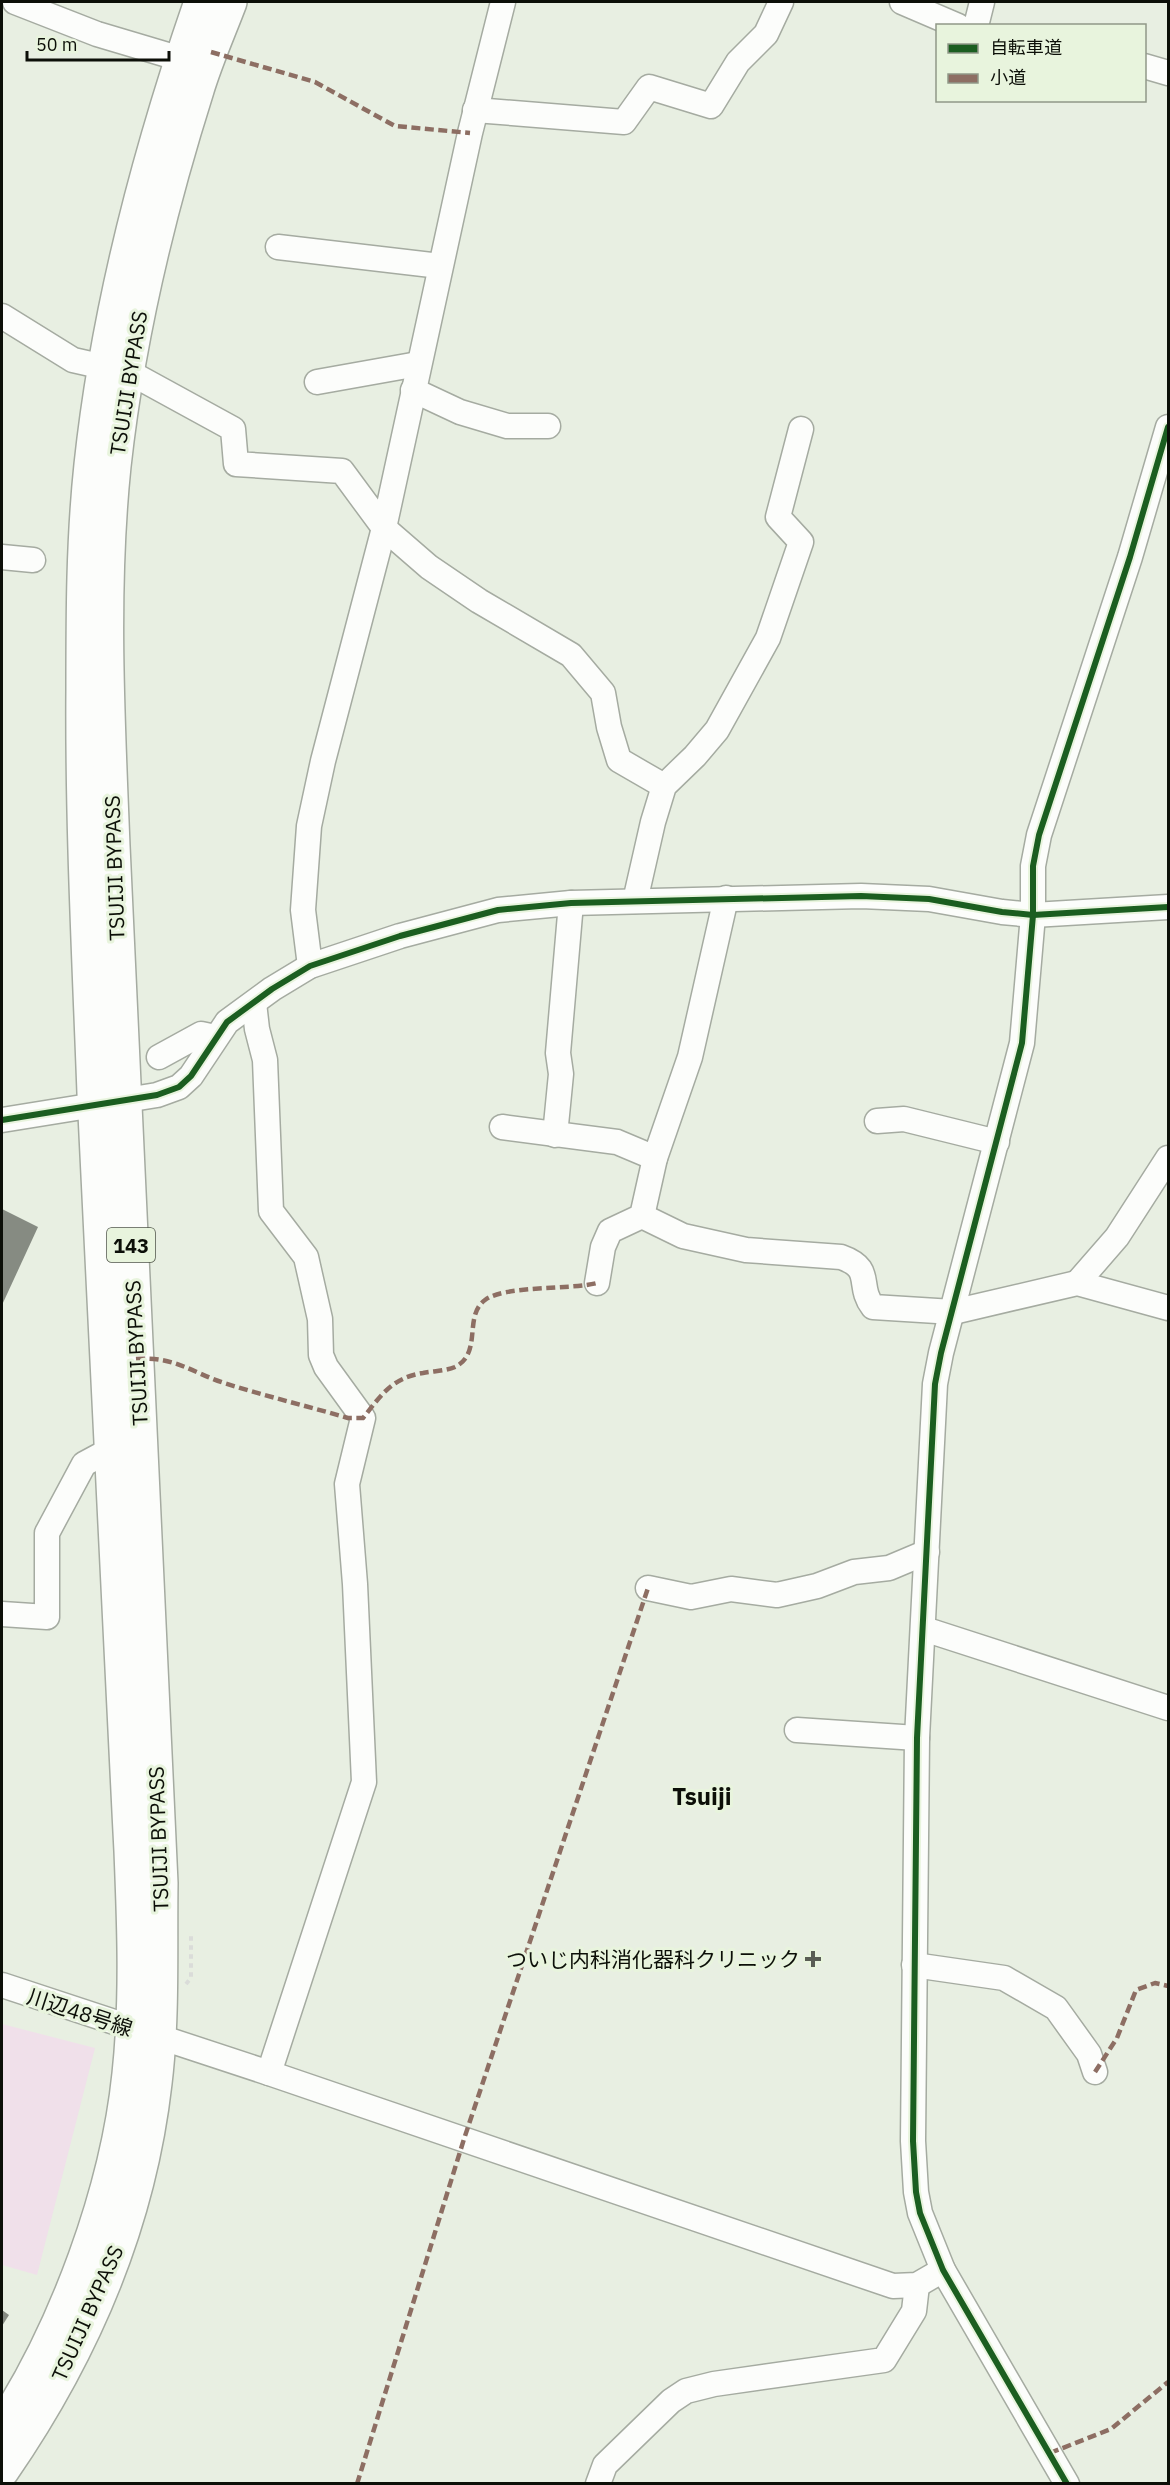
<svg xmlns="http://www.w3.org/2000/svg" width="1170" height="2485" font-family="'IBM Plex Sans','Noto Sans JP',sans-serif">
<rect width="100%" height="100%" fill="#e8efe2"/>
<polygon fill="#f0e0ea" points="2,2024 95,2048 37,2275 2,2265"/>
<g fill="#868b82">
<polygon points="2,1209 38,1227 2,1305"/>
<polygon points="2,2310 9,2315 2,2326"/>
</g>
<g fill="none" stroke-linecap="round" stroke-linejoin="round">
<defs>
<g id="minor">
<polyline points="15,2 97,34 181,59"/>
<polyline points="902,2 958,26"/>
<polyline points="976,26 982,2"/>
<polyline points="1144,66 1168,73"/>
<polyline points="475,110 624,122 649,87 711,106 738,62 766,34 781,2"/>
<polyline points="278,247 440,266"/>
<polyline points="2,316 73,360 104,367"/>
<polyline points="127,371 233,429 236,464 342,471 384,528 429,567 479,601 571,655 603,693 609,727 619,760 664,786"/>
<polyline points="317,382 418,364"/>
<polyline points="413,390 460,412 507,426 548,426"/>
<polyline points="2,557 33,560"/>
<polyline points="635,901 653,822 664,786 695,756 717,730 768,638 801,542 778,517 801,429"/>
<polyline points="310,966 303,910 309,826 323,761 384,528 470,133 503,2"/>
<polyline points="254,1003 257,1029 265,1060 271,1211 306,1257 320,1319 321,1355 326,1367 363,1418 347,1484 355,1584 364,1782 269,2073"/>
<polyline points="159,1057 201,1034 215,1037"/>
<polyline points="2,1120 157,1095 179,1087 191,1076 227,1022 272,989 310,966 400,936 498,910 571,903 861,896 929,899 1002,912 1033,915 1168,907"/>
<polyline points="877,1121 904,1119 997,1142"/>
<polyline points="502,1127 617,1142 655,1158"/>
<polyline points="555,1135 561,1074 558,1053 571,903"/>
<path d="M642,1216L683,1236L746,1250L841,1257C875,1269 856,1285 873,1307L953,1312L1077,1283L1168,1308"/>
<polyline points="597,1283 603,1247 610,1231 642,1216 655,1158 690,1057 726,898"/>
<polyline points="1077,1283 1117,1237 1168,1158"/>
<polyline points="648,1588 691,1597 731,1589 777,1595 817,1586 854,1572 889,1568 927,1552"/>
<polyline points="2,1614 47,1617 47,1533 84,1464 110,1450"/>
<polyline points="924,1629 1168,1708"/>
<polyline points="797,1730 917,1738"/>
<polyline points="914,1965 1004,1978 1056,2008 1089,2054 1095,2072"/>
<polyline points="2,1985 269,2073 893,2286 917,2285 943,2270"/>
<polyline points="598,2484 605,2465 671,2401 686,2391 714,2384 884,2360 914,2311 917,2285"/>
<polyline points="1067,2484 943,2270 920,2213 916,2192 913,2141 917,1738 935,1384 941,1353 1022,1043 1033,915 1033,866 1039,835 1130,557 1168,427"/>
</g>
<g id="highway">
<path d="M2,2427C66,2329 117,2191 129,2074C137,2000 134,1924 131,1851C118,1598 104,1345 94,1093C89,958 82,824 83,690C83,615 83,540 91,465C108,306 149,152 201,2"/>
<path d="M2,2471C82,2355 139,2224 155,2083C163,2017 160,1949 161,1883L113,846C108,720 101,592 114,466C128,339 158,213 197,90C206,60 219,31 230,2"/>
</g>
</defs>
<use href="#minor" stroke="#a5aba1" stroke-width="27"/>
<use href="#highway" stroke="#a5aba1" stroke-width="36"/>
<polyline stroke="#dadcd9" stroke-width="4" stroke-dasharray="4.5 4.5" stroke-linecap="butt" points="186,1984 191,1978 191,1935"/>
<use href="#minor" stroke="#fcfdfb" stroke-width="24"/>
<use href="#highway" stroke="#fcfdfb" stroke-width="33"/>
<g stroke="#8d6e63" stroke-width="4.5" stroke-dasharray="9 4.5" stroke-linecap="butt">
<polyline points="211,52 315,82 395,126 470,133"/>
<path d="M136,1359C174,1356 191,1372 224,1383C265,1396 307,1406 348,1418H363C382,1394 392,1378 423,1373C433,1371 446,1371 455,1367C483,1353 463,1316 485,1300C505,1285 570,1290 597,1283"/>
<polyline points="1095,2072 1117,2038 1136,1990 1155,1983 1168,1986"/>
<polyline points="1050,2453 1111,2429 1168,2382"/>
<polyline points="357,2484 464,2139 648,1588"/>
</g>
<defs>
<g id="cycleway">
<polyline points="2,1120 157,1095 179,1087 191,1076 227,1022 272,989 310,966 400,936 498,910 571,903 861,896 929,899 1002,912 1033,915 1168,907"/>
<polyline points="1067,2484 943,2270 920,2213 916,2192 913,2141 917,1738 935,1384 941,1353 1022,1043 1033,915 1033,866 1039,835 1130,557 1168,427"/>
</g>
</defs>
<use href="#cycleway" stroke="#e8f4dd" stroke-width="10"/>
<use href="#cycleway" stroke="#1b5e20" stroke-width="6"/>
</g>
<path fill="#595d54" stroke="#e8f4dd" stroke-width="2" d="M810 1950h6v6h6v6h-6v6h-6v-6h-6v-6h6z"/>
<g text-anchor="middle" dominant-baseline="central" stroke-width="6" stroke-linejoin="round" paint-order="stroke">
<rect fill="#e8f4dd" stroke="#4e5448" stroke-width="1.5" x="107" y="1228" width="48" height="34" rx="4.5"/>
<g font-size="20" font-weight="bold" fill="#0c0f08">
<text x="131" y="1245">143</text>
</g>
<g font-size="21" fill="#0c0f08" stroke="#e8f4dd">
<text transform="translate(128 383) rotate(-81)">TSUIJI BYPASS</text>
<text transform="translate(114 868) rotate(-92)">TSUIJI BYPASS</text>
<text transform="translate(136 1353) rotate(-93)">TSUIJI BYPASS</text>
<text transform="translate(158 1839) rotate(-92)">TSUIJI BYPASS</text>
<text transform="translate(80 2012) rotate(18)">川辺48号線</text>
<text transform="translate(87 2313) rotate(-66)">TSUIJI BYPASS</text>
</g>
<g font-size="21" fill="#0c0f08" stroke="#e8f4dd" text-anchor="end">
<text x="800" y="1959">ついじ内科消化器科クリニック</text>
</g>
<g font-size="24" font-weight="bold" fill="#0c0f08" stroke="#e8f4dd">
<text x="702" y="1796">Tsuiji</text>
</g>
</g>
<rect width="1170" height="2485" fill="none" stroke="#0c0f08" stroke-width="6"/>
<rect x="936" y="24" width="210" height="78" fill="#e8f4dd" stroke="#909888" stroke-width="1.5"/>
<rect x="948" y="44" width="30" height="9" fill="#1b5e20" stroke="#909888" stroke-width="1.5"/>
<text x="990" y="54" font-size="18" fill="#0c0f08">自転車道</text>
<rect x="948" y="74" width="30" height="9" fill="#8d6e63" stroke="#909888" stroke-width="1.5"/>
<text x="990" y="84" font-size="18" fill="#0c0f08">小道</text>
<path d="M27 51v9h142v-9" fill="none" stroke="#0c0f08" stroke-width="3"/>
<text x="36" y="51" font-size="18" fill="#0c0f08" stroke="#e8f4dd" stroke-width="4.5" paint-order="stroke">50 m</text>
</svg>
